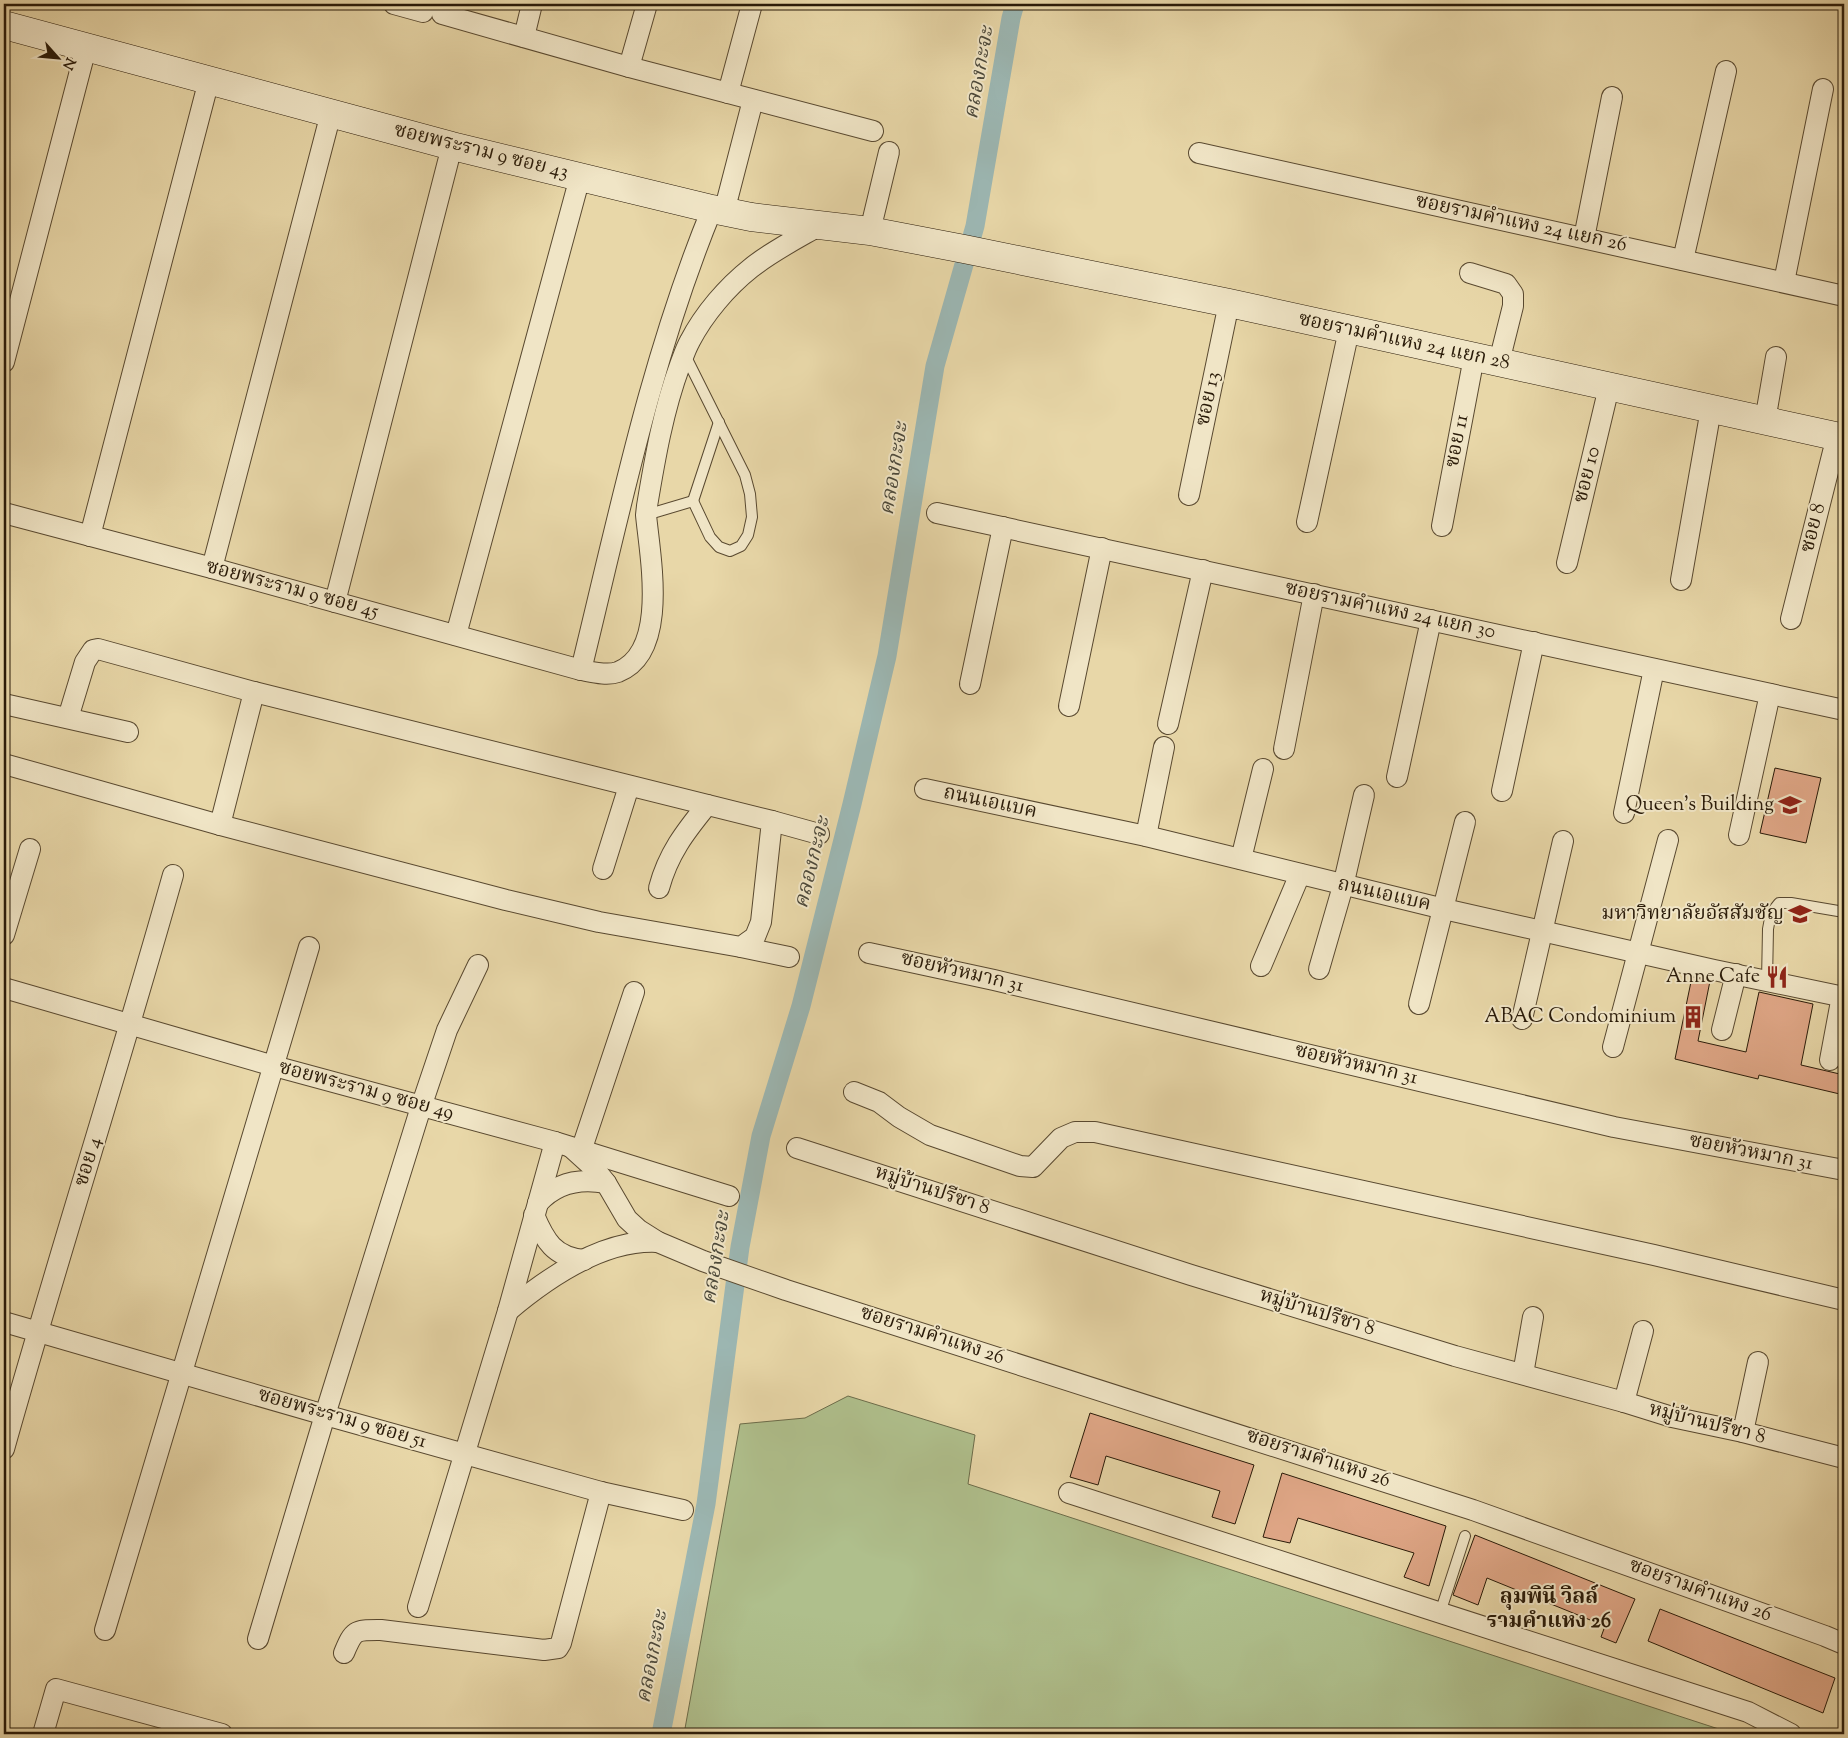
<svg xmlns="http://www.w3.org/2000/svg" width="1848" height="1738" font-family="'Sorts Mill Goudy','Noto Serif Thai',serif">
<rect width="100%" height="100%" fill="#e8d7a8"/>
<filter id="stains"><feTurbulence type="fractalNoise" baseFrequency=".004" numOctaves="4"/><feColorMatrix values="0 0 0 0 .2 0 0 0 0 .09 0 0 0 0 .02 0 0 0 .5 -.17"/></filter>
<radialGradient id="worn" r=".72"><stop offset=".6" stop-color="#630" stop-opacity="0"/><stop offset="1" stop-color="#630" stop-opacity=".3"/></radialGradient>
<polygon fill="#afbf8c" stroke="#6c6c4a" points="848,1396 975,1435 968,1484 1734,1734 684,1734 740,1424 805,1418"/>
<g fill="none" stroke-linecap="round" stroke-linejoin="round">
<polyline stroke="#9cb7b3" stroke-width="19" points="661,1734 706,1504 740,1247 761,1136 801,1006 852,804 887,656 935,366 975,226 1011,18 1015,4"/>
</g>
<g fill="#e0a787" stroke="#291a08">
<polygon points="1775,768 1821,778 1806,843 1760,833"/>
<polygon points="1692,977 1710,981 1698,1041 1746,1052 1759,992 1813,1004 1801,1065 1844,1075 1844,1095 1759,1075 1758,1079 1675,1059"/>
<polygon points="1090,1413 1254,1465 1235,1524 1212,1517 1220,1491 1106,1456 1098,1485 1070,1477"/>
<polygon points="1282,1473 1446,1526 1429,1586 1404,1577 1414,1553 1298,1518 1290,1543 1263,1537"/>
<polygon points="1475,1535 1635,1599 1616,1643 1601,1637 1605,1626 1487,1578 1478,1605 1453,1595"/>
<polygon points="1660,1609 1835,1678 1823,1713 1648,1641"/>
</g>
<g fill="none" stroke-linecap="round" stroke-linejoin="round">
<defs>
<g id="lane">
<polyline points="693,501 719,422"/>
<polyline points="646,515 693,501 710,537 719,547 730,551 741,546 748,535 752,517 750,494 745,475 685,355"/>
<polyline points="1767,981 1768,929 1771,913 1779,903 1791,903 1844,912"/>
<polyline points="1440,1613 1465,1536"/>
</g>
<g id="street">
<polyline points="394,4 423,12 425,4"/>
<polyline points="442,14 629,67 873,131"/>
<polyline points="524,37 532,4"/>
<polyline points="629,67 647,4"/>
<polyline points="728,93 752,4"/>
<polyline points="1199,153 1844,296"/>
<polyline points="724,212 753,100"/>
<polyline points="870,231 889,152"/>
<polyline points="1584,238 1612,97"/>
<polyline points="1683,260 1726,71"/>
<polyline points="1470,273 1506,284 1513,294 1513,306 1499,362"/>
<polyline points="1784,282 1823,89"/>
<polyline points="4,362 86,48"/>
<polyline points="1765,421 1776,357"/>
<polyline points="1189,495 1229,303"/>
<path d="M4,513L212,568L581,670C592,672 607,676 618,672C669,652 650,557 646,515L647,506C655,458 663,411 680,365C683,357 686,348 690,341C704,314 727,287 751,268C772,251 798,238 822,224"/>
<polyline points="937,513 1844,710"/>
<polyline points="1307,522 1349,330"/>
<polyline points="1442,526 1474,357"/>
<polyline points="90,536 209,80"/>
<polyline points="1567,563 1609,387"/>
<polyline points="212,568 331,113"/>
<polyline points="1681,580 1711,409"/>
<polyline points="335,602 452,146"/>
<polyline points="1791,619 1837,436"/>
<polyline points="456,635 580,177"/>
<path d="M581,670C619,515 651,357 712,209"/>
<polyline points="970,684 1003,527"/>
<polyline points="4,704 128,732"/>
<polyline points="1069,706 1102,548"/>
<polyline points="1168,724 1203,570"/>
<polyline points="1284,749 1314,594"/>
<polyline points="4,764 220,825 506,900 599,922 741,947 755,937 761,922 772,821 254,692 98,649 93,650 85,662 68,718"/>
<polyline points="1397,777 1431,620"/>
<polyline points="925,789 1146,836 1444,909 1714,970 1844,997"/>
<polyline points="1502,791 1534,642"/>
<polyline points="1624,813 1654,669"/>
<polyline points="772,821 819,834"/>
<polyline points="220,825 254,692"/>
<polyline points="1739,835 1770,694"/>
<polyline points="1146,836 1164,747"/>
<polyline points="1241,859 1263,769"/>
<polyline points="603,869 629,786"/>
<path d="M659,888C668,854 685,832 707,805"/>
<polyline points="4,935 30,849"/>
<polyline points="741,947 789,957"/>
<polyline points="869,953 994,980 1614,1127 1844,1170"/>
<polyline points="1261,966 1300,874"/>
<polyline points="1319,969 1343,886 1364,795"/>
<polyline points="4,988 274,1066 555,1142 729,1196"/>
<polyline points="1419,1004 1465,822"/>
<polyline points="1522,1019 1563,841"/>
<polyline points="1722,1030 1736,974"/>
<polyline points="1613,1047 1668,840"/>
<polyline points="1830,1060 1842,996"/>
<polyline points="854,1092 879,1102 899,1117 930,1135 1020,1166 1033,1167 1061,1138 1075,1132 1095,1132 1654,1255 1844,1300"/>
<polyline points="572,1148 594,1168 606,1183 627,1219 639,1230 658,1242 703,1261 786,1290 1473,1510 1825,1636 1844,1644"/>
<polyline points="797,1148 1191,1275 1455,1356 1624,1402 1672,1417 1743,1432 1844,1458"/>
<polyline points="581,1151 634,992"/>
<path d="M538,1203C556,1183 580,1178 606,1183"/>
<path d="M534,1215C545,1241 554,1257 584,1260"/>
<path d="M508,1311C547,1278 604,1239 658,1242"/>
<polyline points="4,1322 325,1415 601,1492 683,1510"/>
<polyline points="1523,1374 1533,1317"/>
<polyline points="1624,1402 1643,1331"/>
<polyline points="1743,1432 1758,1362"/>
<path d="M4,1449C58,1257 119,1067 173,875"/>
<polyline points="1069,1493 1748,1712 1791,1734"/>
<polyline points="418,1607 508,1311 555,1142"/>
<polyline points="105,1630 309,947"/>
<polyline points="258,1639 325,1415 421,1107 447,1030 478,965"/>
<path d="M344,1653C354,1629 355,1630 381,1630L544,1650L558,1648L561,1643L601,1492"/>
<polyline points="43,1734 56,1689 222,1734"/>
</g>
<polyline id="secondary" points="4,25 452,146 712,209 751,217 870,231 964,249 1229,303 1844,438"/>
</defs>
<use href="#lane" stroke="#594930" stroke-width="12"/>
<use href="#street" stroke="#594930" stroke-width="22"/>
<use href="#secondary" stroke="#291a08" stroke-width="29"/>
<use href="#lane" stroke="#f0e5c6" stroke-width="10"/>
<use href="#street" stroke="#f0e5c6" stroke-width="20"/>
<use href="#secondary" stroke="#f0e5c6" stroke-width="28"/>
</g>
<defs>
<symbol id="university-bare" viewBox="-9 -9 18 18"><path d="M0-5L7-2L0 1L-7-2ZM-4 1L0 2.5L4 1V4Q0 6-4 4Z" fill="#8f2418" stroke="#f0e5c6" stroke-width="2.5" paint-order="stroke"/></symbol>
<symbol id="restaurant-bare" viewBox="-9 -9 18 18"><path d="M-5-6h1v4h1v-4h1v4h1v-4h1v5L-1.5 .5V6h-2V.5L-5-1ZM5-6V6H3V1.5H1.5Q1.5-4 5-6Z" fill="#8f2418" stroke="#f0e5c6" stroke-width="2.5" paint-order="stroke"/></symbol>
<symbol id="building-bare" viewBox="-9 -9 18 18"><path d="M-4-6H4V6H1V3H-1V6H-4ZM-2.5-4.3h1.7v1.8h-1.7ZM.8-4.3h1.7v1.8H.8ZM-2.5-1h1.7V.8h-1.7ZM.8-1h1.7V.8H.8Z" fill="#8f2418" stroke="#f0e5c6" stroke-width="2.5" paint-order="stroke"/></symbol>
</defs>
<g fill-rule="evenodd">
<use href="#university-bare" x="1774" y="789" width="32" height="32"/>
<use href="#university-bare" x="1784" y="898" width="32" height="32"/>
<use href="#restaurant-bare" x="1761" y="961" width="32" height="32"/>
<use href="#building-bare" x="1677" y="1001" width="32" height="32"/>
</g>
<g text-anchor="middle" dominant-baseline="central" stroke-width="4" stroke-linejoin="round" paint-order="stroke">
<g font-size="20" fill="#291a08" stroke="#f0e5c6">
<text transform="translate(481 152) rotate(14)">ซอยพระราม 9 ซอย 43</text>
<text transform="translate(1521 224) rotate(12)">ซอยรามคำแหง 24 แยก 26</text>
<text transform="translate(1404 342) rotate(12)">ซอยรามคำแหง 24 แยก 28</text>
<text transform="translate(1209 399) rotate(-78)">ซอย 13</text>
<text transform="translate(1458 441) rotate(-79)">ซอย 11</text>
<text transform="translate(1588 475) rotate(-76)">ซอย 10</text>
<text transform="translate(1814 528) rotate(-76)">ซอย 8</text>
<text transform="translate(292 590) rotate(15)">ซอยพระราม 9 ซอย 45</text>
<text transform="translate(1390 611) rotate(12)">ซอยรามคำแหง 24 แยก 30</text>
<text transform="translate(990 803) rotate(12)">ถนนเอแบค</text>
<text transform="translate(1384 895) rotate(13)">ถนนเอแบค</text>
<text transform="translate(962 973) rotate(13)">ซอยหัวหมาก 31</text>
<text transform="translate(1356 1065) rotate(13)">ซอยหัวหมาก 31</text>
<text transform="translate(366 1091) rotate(15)">ซอยพระราม 9 ซอย 49</text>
<text transform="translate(1751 1153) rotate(11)">ซอยหัวหมาก 31</text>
<text transform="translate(89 1162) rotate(-73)">ซอย 4</text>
<text transform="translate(932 1191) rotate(18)">หมู่บ้านปรีชา 8</text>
<text transform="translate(1317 1313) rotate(17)">หมู่บ้านปรีชา 8</text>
<text transform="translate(932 1336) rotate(18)">ซอยรามคำแหง 26</text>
<text transform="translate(342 1419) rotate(16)">ซอยพระราม 9 ซอย 51</text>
<text transform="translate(1707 1424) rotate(14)">หมู่บ้านปรีชา 8</text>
<text transform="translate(1318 1459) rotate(18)">ซอยรามคำแหง 26</text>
<text transform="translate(1700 1591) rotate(20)">ซอยรามคำแหง 26</text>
</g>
<g font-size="20" fill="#291a08" stroke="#f0e5c6" text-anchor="end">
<text x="1774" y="805">Queen's Building</text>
<text x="1784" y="914">มหาวิทยาลัยอัสสัมชัญ</text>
<text x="1760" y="977">Anne Cafe</text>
<text x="1676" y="1017">ABAC Condominium</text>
</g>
<g font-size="21" font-style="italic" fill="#4c493b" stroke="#f0e5c6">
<text transform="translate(980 73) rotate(-80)">คลองกะจะ</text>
<text transform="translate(895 469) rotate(-81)">คลองกะจะ</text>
<text transform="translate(813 863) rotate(-76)">คลองกะจะ</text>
<text transform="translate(717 1258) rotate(-81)">คลองกะจะ</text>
<text transform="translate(653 1657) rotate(-79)">คลองกะจะ</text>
</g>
<g font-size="21" font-weight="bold" fill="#291a08" stroke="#f0e5c6">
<text x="1549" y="1598">ลุมพินี วิลล์<tspan x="1549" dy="24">รามคำแหง 26</tspan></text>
</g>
</g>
<rect width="1848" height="1738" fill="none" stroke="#e8d7a8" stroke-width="20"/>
<rect x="5" y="5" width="1838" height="1728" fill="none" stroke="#291a08" stroke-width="2.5"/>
<rect x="10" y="10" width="1828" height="1718" fill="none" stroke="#291a08"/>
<g transform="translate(58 58) rotate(117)" stroke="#f0e5c6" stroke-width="4" paint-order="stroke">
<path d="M0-4L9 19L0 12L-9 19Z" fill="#291a08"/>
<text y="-8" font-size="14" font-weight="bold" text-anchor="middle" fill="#291a08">N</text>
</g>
<rect width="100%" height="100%" filter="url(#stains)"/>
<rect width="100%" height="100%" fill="url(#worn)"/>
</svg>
